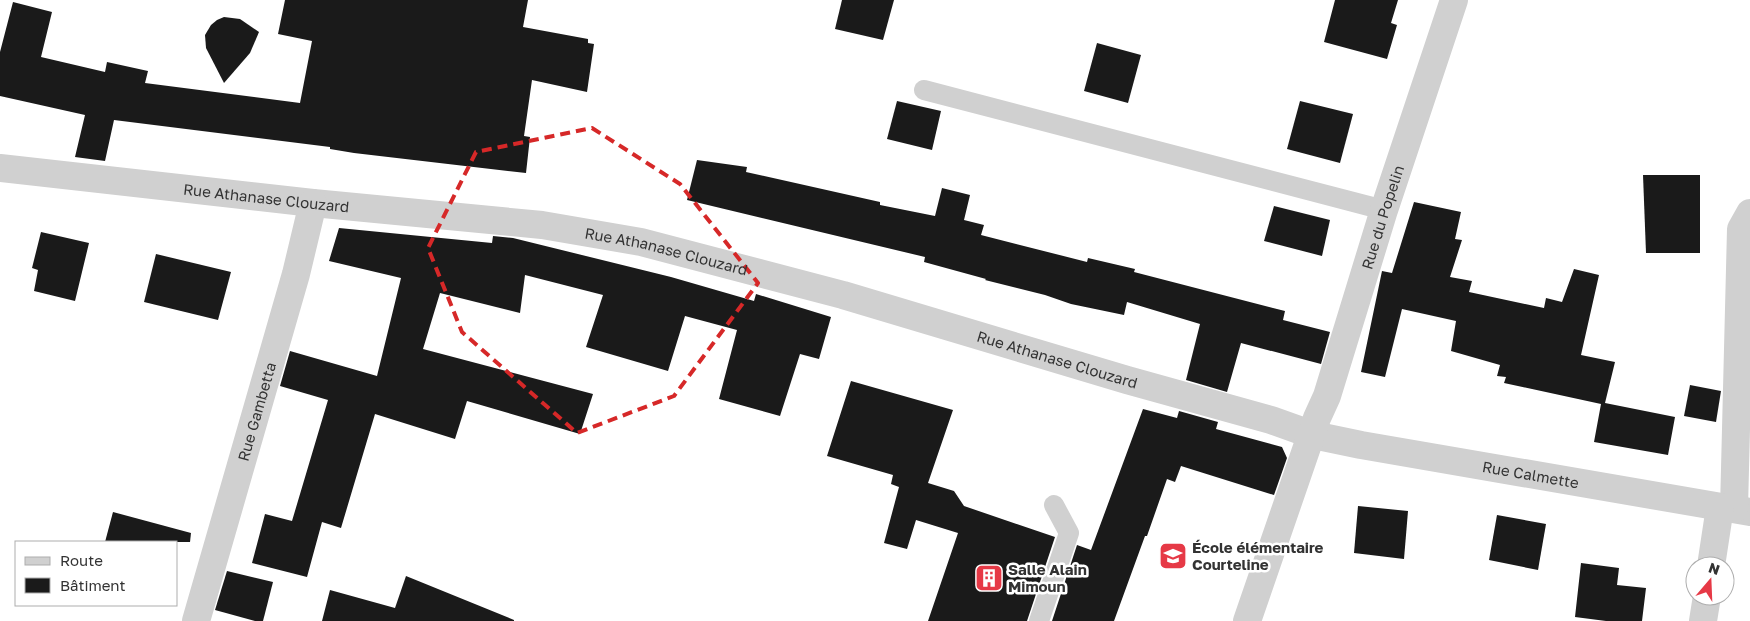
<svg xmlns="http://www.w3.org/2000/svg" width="1750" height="621" font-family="'Golos Text',sans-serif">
<rect width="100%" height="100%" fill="#fff"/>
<g fill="#1a1a1a">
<polygon points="285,0 528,0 523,27 588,39 588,43 594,44 587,92 532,80 524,136 530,137 526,173 354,153 330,149 330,147 114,120 105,161 75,157 85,115 0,96 0,52 13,2 52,12 41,57 105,72 107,62 148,71 145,83 300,103 312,41 278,34"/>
<polygon points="842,0 894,0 883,40 835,29"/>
<polygon points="1335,0 1398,0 1391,23 1397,25 1387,59 1324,42"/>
<polygon points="224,17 240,19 259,32 250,53 224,83 206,48 205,35 211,25 217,20"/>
<polygon points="1097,43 1141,55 1128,103 1084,91"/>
<polygon points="897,101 941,111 932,150 887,139"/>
<polygon points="1300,101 1353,114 1340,163 1287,149"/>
<polygon points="697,160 747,167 746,172 880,202 880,205 935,216 942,188 970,195 964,220 984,225 981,235 1087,262 1088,258 1135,269 1134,272 1285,311 1283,320 1330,332 1321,364 1241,343 1227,392 1186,380 1200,324 1127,302 1124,315 1071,304 1045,295 985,280 986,279 924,262 925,257 687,200"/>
<polygon points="1643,175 1700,175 1700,253 1646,253"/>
<polygon points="1414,202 1461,212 1455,239 1462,240 1450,277 1472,281 1469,292 1544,308 1546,298 1562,302 1574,269 1599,275 1581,355 1615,362 1605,403 1675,417 1668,455 1594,442 1601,404 1504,383 1506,377 1497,376 1500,365 1451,351 1456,321 1402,309 1385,377 1361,372 1382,271 1392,273"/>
<polygon points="1274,206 1330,220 1322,256 1264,241"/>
<polygon points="339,228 492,243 493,236 513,238 671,277 754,301 756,294 831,317 819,359 800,354 780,416 719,399 737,330 685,316 668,371 586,347 603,295 525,275 520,313 440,293 423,349 593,394 580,434 467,401 455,439 375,414 341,528 322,522 307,577 252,563 265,514 292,521 328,400 280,386 290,351 377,376 401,278 329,261"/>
<polygon points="41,232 89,243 75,301 34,291 38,270 32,268"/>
<polygon points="156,254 231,272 218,320 144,302"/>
<polygon points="851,381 953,410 928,483 954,491 964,506 1055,537 1027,621 928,621 958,533 916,520 907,549 884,543 899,487 891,484 893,475 827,456"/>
<polygon points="1690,385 1721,391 1716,422 1684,416"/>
<polygon points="1143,409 1177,418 1179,411 1218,422 1216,429 1282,447 1287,458 1274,495 1181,466 1175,482 1167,479 1147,536 1145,536 1114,621 1052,621 1077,545 1091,550"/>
<polygon points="1358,506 1408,511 1404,559 1354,553"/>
<polygon points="113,512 191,533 190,542 105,542"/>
<polygon points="1497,515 1546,524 1538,570 1489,560"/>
<polygon points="1581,563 1619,568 1617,585 1646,588 1642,621 1606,621 1575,617"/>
<polygon points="227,571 273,582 263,621 255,621 215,610"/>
<polygon points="406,576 514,620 514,621 322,621 330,590 395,608"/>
</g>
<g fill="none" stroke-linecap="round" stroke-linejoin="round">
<g stroke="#d0d0d0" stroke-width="20">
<polyline points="924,90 1384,210"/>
<polyline points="1039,621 1069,533 1054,505"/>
</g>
<g stroke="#d0d0d0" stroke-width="28">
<path id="s1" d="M0,168L313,203L542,225L641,242L843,295L1127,380L1271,420L1313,435L1361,445L1750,512"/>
<polyline points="1734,509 1741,229 1750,213"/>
<polyline points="1711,566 1720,507"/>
<path id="s2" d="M196,621L296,274L313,203"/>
<path id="s3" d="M1247,621L1317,418L1327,396L1384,210L1454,0"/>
<polyline points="1703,621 1707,596"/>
</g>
</g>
<path fill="none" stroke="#d62828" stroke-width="4" stroke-dasharray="10 6" stroke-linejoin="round" d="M592,128L680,184L758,283L674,396L577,433L462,332L428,248L476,152Z"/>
<defs>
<symbol id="school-square" viewBox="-11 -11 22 22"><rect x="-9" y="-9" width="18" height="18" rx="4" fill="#e63946" stroke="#fff"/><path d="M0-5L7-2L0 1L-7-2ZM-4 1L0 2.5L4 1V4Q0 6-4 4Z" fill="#fff"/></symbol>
<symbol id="building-square" viewBox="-11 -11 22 22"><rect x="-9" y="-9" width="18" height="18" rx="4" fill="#e63946" stroke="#fff"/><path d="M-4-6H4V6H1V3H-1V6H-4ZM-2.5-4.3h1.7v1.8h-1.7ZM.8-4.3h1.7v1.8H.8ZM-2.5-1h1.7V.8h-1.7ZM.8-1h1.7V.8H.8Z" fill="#fff"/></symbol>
</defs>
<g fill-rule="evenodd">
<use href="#school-square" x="1157" y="540" width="32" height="32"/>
<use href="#building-square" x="973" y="562" width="32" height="32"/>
</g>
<g text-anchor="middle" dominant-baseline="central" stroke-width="5" stroke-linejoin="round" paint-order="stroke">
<g font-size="15" fill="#333" stroke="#fff">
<text stroke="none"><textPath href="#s1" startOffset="268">Rue Athanase Clouzard</textPath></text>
<text stroke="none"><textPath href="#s3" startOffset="426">Rue du Popelin</textPath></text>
<text stroke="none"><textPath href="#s1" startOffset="672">Rue Athanase Clouzard</textPath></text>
<text stroke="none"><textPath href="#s1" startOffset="1078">Rue Athanase Clouzard</textPath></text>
<text stroke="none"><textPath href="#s2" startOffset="218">Rue Gambetta</textPath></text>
<text stroke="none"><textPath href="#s1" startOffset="1566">Rue Calmette</textPath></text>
</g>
<g font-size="15" font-weight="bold" fill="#333" stroke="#fff" text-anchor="start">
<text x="1192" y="547">École élémentaire<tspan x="1192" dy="17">Courteline</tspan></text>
<text x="1008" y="569">Salle Alain<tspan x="1008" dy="17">Mimoun</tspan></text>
</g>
</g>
<rect x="15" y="541" width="162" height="65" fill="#ffffff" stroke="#adadad"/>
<rect x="25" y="557" width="25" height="8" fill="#d0d0d0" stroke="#adadad"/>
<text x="60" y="566" font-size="15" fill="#333333">Route</text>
<rect x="25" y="578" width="25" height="15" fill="#1a1a1a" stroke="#adadad"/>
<text x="60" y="591" font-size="15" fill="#333333">Bâtiment</text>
<g transform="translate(1710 581) rotate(19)"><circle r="24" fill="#ffffff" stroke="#adadad"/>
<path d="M0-4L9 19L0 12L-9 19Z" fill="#e63946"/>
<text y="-8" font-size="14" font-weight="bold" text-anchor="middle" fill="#333333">N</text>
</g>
</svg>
